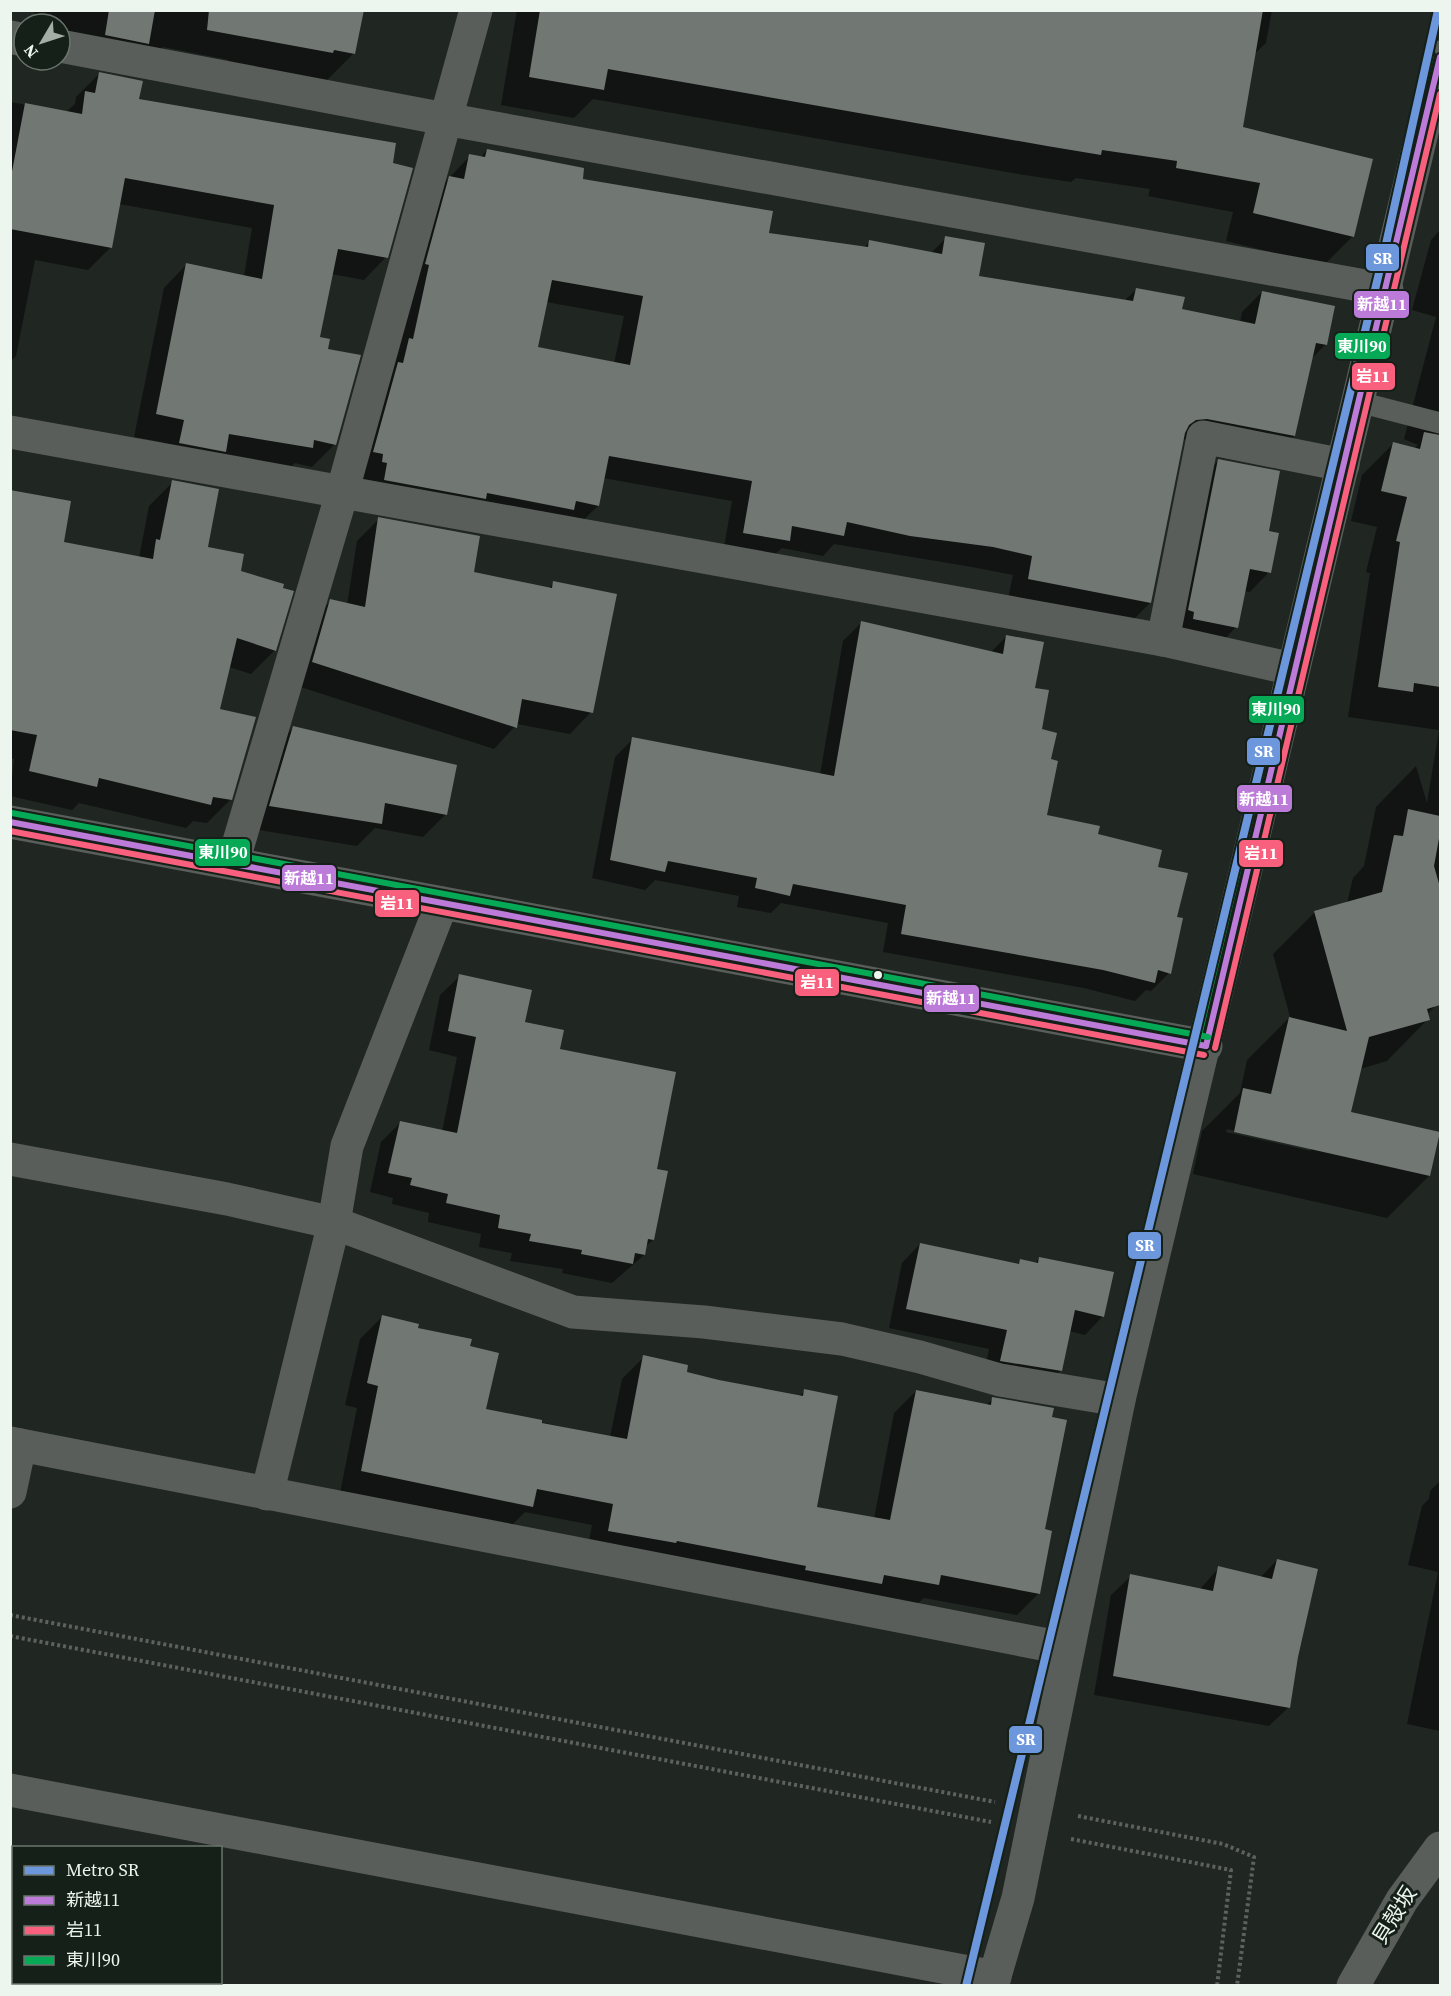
<svg xmlns="http://www.w3.org/2000/svg" width="1451" height="1996" font-family="'Source Serif 4','Noto Sans JP',serif">
<rect width="100%" height="100%" fill="#202622"/>
<g fill="#0007" fill-rule="evenodd">
<polygon points="35,10 362,10 354,53 324,83 227,69 229,60 163,47 147,63 60,36 60,24 33,24"/>
<polygon points="517,10 1272,10 1266,43 1254,54 1241,128 1353,236 1324,265 1226,241 1233,212 1148,196 1150,189 1076,178 1071,182 1018,174 593,99 574,118 501,105"/>
<polygon points="99,74 386,257 364,280 332,274 318,338 326,350 335,444 312,467 295,463 288,470 157,466 162,442 134,437 164,288 186,265 244,276 252,228 119,204 111,247 88,270 35,260 16,356 10,362 10,102 66,112 75,104 76,97"/>
<path d="M487,150L767,235L863,248L870,242L931,253L946,238L977,277L1124,301L1136,290L1181,310L1240,323L1242,312L1262,292L1326,344L1311,359L1294,436L1274,456L1182,439L1150,603L1130,623L1008,599L1013,575L972,567L834,544L823,556L782,548L768,561L723,553L732,501L603,478L598,506L577,526L362,482L430,198L470,156L480,158ZM546,302L624,316L614,364L537,349Z"/>
<path d="M1440,230V1000L1427,1015L1428,1019L1387,1061L1360,1069L1349,1113L1439,1133L1429,1176L1387,1218L1193,1174L1202,1131L1240,1093L1247,1060L1290,1017L1273,954L1315,912L1347,903L1353,878L1364,866L1376,807L1416,766L1427,803L1439,730L1348,717L1370,573L1366,572L1377,527L1351,521L1362,475L1393,444L1414,449L1418,445L1404,439L1436,317L1412,310L1431,240ZM1227,1129L1311,1148V1151L1226,1132Z"/>
<polygon points="1218,461 1267,532 1269,572 1250,592 1244,591 1236,627 1217,647 1174,638 1199,480"/>
<polygon points="173,482 207,548 239,572 275,650 251,674 229,667 218,710 231,799 207,823 193,821 186,828 79,803 72,810 10,796 14,759 10,758 10,492 63,543 139,558 149,506"/>
<polygon points="379,519 472,573 548,589 554,583 591,712 570,734 517,724 494,749 291,684 309,622 331,601 347,605 357,541"/>
<polygon points="861,623 990,653 1007,636 1034,689 1040,731 1049,760 1045,816 1096,836 1156,868 1175,918 1169,973 1151,991 1146,990 1135,1001 1084,988 883,952 888,923 781,903 771,913 737,907 739,896 655,880 645,890 592,878 615,757 633,739 820,775 843,641"/>
<polygon points="293,728 446,814 423,837 375,828 357,846 247,828 270,751"/>
<polygon points="460,976 558,1050 655,1170 653,1240 645,1247 644,1255 612,1283 562,1273 563,1269 510,1261 512,1253 479,1247 481,1234 428,1222 429,1213 392,1204 393,1198 370,1192 381,1142 401,1122 442,1132 457,1057 429,1050 440,995"/>
<polygon points="920,1244 1017,1265 1021,1261 1035,1263 1040,1258 1103,1316 1085,1335 1069,1331 1060,1371 1042,1389 983,1379 989,1349 889,1328 902,1263"/>
<polygon points="382,1317 468,1347 485,1410 610,1437 622,1379 644,1357 685,1373 719,1381 799,1396 805,1391 815,1508 874,1519 894,1413 916,1391 986,1405 993,1399 1044,1530 1039,1593 1017,1615 924,1598 915,1606 587,1553 592,1525 525,1512 509,1528 340,1493 357,1408 345,1405 360,1339"/>
<polygon points="1440,1481 1440,1731 1407,1724 1438,1572 1408,1565 1422,1506 1429,1499 1430,1491"/>
<polygon points="1277,1560 1296,1657 1289,1707 1269,1726 1094,1695 1111,1595 1131,1576 1199,1590 1219,1568 1260,1578"/>
</g>
<g fill="#717773" fill-rule="evenodd">
<polygon points="109,10 155,10 149,44 105,35"/>
<polygon points="209,10 364,10 355,54 334,50 333,53 207,30"/>
<polygon points="540,10 1263,10 1243,127 1373,159 1354,237 1253,213 1260,183 1176,168 1177,161 1102,150 1101,155 1047,146 608,69 604,90 529,77"/>
<polygon points="99,72 143,81 139,99 396,143 393,163 413,168 388,258 338,249 320,337 330,339 328,349 361,355 336,445 314,440 313,448 229,434 226,452 179,443 184,420 156,414 186,263 262,279 274,205 125,178 112,248 10,229 10,182 25,103 82,114 85,91 95,93"/>
<path d="M487,149L584,168L583,179L773,211L769,233L868,247L869,240L942,254L945,236L985,243L979,276L1133,301L1136,288L1185,297L1182,309L1255,324L1262,291L1335,306L1327,345L1316,343L1295,436L1207,419L1196,420L1189,425L1185,433L1151,603L1028,579L1032,556L993,547L910,536L847,522L844,536L792,526L790,541L743,533L752,481L609,456L599,506L576,501L574,510L487,493L486,499L384,480L387,463L382,462L383,454L373,452L398,362L403,363L409,338L413,339L429,265L425,264L449,176L464,179L469,154L485,157ZM552,280L643,296L630,365L538,347Z"/>
<polygon points="1424,432 1440,435 1440,687 1414,683 1413,692 1378,687 1400,542 1396,541 1407,497 1381,491 1393,442 1420,449"/>
<polygon points="1218,459 1280,471 1269,531 1279,533 1271,573 1250,569 1238,628 1193,619 1194,612 1188,610"/>
<polygon points="172,480 219,489 208,547 244,554 241,571 284,584 283,588 294,591 276,651 237,638 220,709 256,717 232,800 213,797 211,805 99,778 97,787 29,771 37,735 10,730 10,490 71,501 64,542 153,559 156,539 160,540"/>
<polygon points="378,517 480,536 474,572 552,588 553,581 617,594 593,713 522,699 517,728 312,662 330,599 365,607"/>
<polygon points="861,621 1003,654 1006,635 1044,642 1035,688 1049,690 1042,729 1057,733 1051,759 1058,761 1047,815 1100,826 1098,834 1162,850 1158,867 1188,873 1177,917 1183,918 1171,974 1158,970 1155,983 1103,970 901,934 906,905 793,884 790,896 755,888 757,878 668,861 665,872 610,860 632,737 834,776"/>
<polygon points="293,726 457,765 447,815 385,803 382,824 269,806"/>
<polygon points="1408,809 1440,816 1440,833 1434,866 1440,887 1440,1005 1427,1009 1430,1020 1369,1037 1351,1112 1440,1132 1430,1176 1234,1132 1243,1088 1271,1094 1289,1017 1347,1031 1314,911 1382,892 1394,835 1403,836"/>
<polygon points="459,974 532,990 525,1022 564,1030 560,1049 676,1072 657,1169 668,1171 654,1240 648,1239 645,1255 635,1253 633,1264 581,1254 582,1250 529,1241 531,1234 498,1228 500,1215 446,1203 448,1194 410,1185 412,1178 388,1173 400,1121 457,1133 476,1037 448,1031"/>
<polygon points="920,1243 1019,1264 1020,1259 1038,1263 1039,1257 1114,1272 1104,1317 1075,1310 1062,1371 1000,1361 1007,1330 906,1309"/>
<polygon points="382,1315 419,1324 418,1328 472,1339 470,1346 499,1353 486,1409 542,1420 542,1423 627,1439 643,1355 688,1365 687,1372 719,1380 803,1396 804,1389 838,1396 817,1507 890,1520 916,1390 991,1405 992,1397 1054,1408 1052,1417 1067,1420 1045,1529 1052,1531 1040,1594 941,1575 939,1585 884,1575 882,1584 805,1570 806,1566 677,1541 676,1543 608,1531 613,1504 537,1489 533,1507 361,1471 378,1386 367,1383"/>
<polygon points="1277,1559 1318,1569 1298,1657 1290,1708 1113,1676 1130,1574 1213,1591 1218,1566 1272,1579"/>
</g>
<g fill="none" stroke-linecap="round" stroke-linejoin="round">
<g stroke="#5d625e" stroke-width="4" stroke-dasharray="3 3" stroke-linecap="butt">
<polyline points="10,1615 995,1802"/>
<polyline points="10,1636 991,1822"/>
<polyline points="1078,1816 1223,1844 1254,1857 1237,1986"/>
<polyline points="1071,1839 1231,1870 1217,1986"/>
</g>
<polyline stroke="#5a5e5b" stroke-width="21" points="1359,402 1440,423"/>
<g stroke="#5a5e5b" stroke-width="33">
<polyline points="10,37 24,40"/>
<polyline points="60,46 445,119 1387,290"/>
<polyline points="10,432 1163,640 1293,669"/>
<polyline points="1163,640 1203,437 1343,465"/>
<polyline points="233,862 342,493 476,10"/>
<polyline points="10,1159 227,1199 334,1223 573,1312 704,1322 842,1339 920,1357 1000,1380 1119,1400"/>
<polyline points="10,1443 1068,1649"/>
<polyline points="10,1492 20,1445"/>
<polyline points="267,1494 334,1223 347,1146 442,903"/>
<polyline points="10,1790 995,1977"/>
</g>
<g stroke="#5a5e5b" stroke-width="33">
<polyline points="10,822 1206,1046"/>
<polyline points="992,1986 1018,1898 1119,1400 1440,57"/>
<polyline points="1353,1986 1402,1900 1440,1848"/>
</g>
<defs>
<g id="bus-1">
<polyline points="10,822 1206,1046"/>
<polyline points="1206,1046 1440,57"/>
</g>
<g id="bus-2">
<polyline points="10,831 1204,1055"/>
<polyline points="1215,1048 1440,94"/>
</g>
<g id="bus-3">
<polyline points="12,813 1208,1037"/>
<polyline points="1197,1044 1431,55"/>
</g>
</defs>
<use href="#bus-1" stroke="#142018" stroke-width="10"/>
<use href="#bus-2" stroke="#142018" stroke-width="10"/>
<use href="#bus-3" stroke="#142018" stroke-width="10"/>
<use href="#bus-1" stroke="#bd7bd9" stroke-width="6"/>
<use href="#bus-2" stroke="#f8607d" stroke-width="6"/>
<use href="#bus-3" stroke="#06aa56" stroke-width="6"/>
<defs>
<polyline id="metro-1" points="966,1986 1386,244 1438,10"/>
</defs>
<use href="#metro-1" stroke="#142018" stroke-width="12"/>
<use href="#metro-1" stroke="#6c97dd" stroke-width="8"/>
</g>
<circle fill="#edf5ef" stroke="#142018" stroke-width="2" cx="878" cy="975" r="5"/>
<g text-anchor="middle" dominant-baseline="central" stroke-width="6" stroke-linejoin="round" paint-order="stroke">
<g font-size="21" fill="#edf5ef" stroke="#142018">
<text transform="translate(1394 1915) rotate(-58)">貝殻坂</text>
</g>
</g>
<g stroke="#142018" stroke-width="2">
<rect x="1365" y="243" width="35" height="29" rx="6" fill="#6c97dd"/>
<rect x="1353" y="290" width="57" height="29" rx="6" fill="#bd7bd9"/>
<rect x="1334" y="332" width="57" height="28" rx="6" fill="#06aa56"/>
<rect x="1351" y="362" width="45" height="29" rx="6" fill="#f8607d"/>
<rect x="1248" y="695" width="57" height="29" rx="6" fill="#06aa56"/>
<rect x="1246" y="737" width="35" height="29" rx="6" fill="#6c97dd"/>
<rect x="1236" y="784" width="57" height="29" rx="6" fill="#bd7bd9"/>
<rect x="194" y="838" width="57" height="29" rx="6" fill="#06aa56"/>
<rect x="1238" y="839" width="46" height="29" rx="6" fill="#f8607d"/>
<rect x="281" y="864" width="56" height="28" rx="6" fill="#bd7bd9"/>
<rect x="374" y="889" width="46" height="29" rx="6" fill="#f8607d"/>
<rect x="794" y="968" width="46" height="29" rx="6" fill="#f8607d"/>
<rect x="923" y="984" width="57" height="29" rx="6" fill="#bd7bd9"/>
<rect x="1127" y="1231" width="35" height="29" rx="6" fill="#6c97dd"/>
<rect x="1008" y="1725" width="35" height="29" rx="6" fill="#6c97dd"/>
</g>
<g font-size="16" text-anchor="middle" font-weight="bold" fill="#fff">
<text x="1383" y="264">SR</text>
<text x="1382" y="310">新越11</text>
<text x="1362" y="352">東川90</text>
<text x="1373" y="382">岩11</text>
<text x="1276" y="715">東川90</text>
<text x="1264" y="757">SR</text>
<text x="1264" y="805">新越11</text>
<text x="223" y="858">東川90</text>
<text x="1261" y="859">岩11</text>
<text x="309" y="884">新越11</text>
<text x="397" y="909">岩11</text>
<text x="817" y="988">岩11</text>
<text x="951" y="1004">新越11</text>
<text x="1145" y="1251">SR</text>
<text x="1026" y="1745">SR</text>
</g>
<rect width="1451" height="1996" fill="none" stroke="#edf5ef" stroke-width="24"/>
<rect x="12" y="1846" width="210" height="138" fill="#142018" stroke="#6b756e" stroke-width="1.5"/>
<rect x="24" y="1866" width="30" height="9" fill="#6c97dd" stroke="#6b756e" stroke-width="1.5"/>
<text x="66" y="1876" font-size="18" fill="#edf5ef">Metro SR</text>
<rect x="24" y="1896" width="30" height="9" fill="#bd7bd9" stroke="#6b756e" stroke-width="1.5"/>
<text x="66" y="1906" font-size="18" fill="#edf5ef">新越11</text>
<rect x="24" y="1926" width="30" height="9" fill="#f8607d" stroke="#6b756e" stroke-width="1.5"/>
<text x="66" y="1936" font-size="18" fill="#edf5ef">岩11</text>
<rect x="24" y="1956" width="30" height="9" fill="#06aa56" stroke="#6b756e" stroke-width="1.5"/>
<text x="66" y="1966" font-size="18" fill="#edf5ef">東川90</text>
<g transform="translate(42 42) rotate(231)"><circle r="28" fill="#142018" stroke="#6b756e" stroke-width="1.5"/>
<path d="M0-4.5L10 22L0 15L-10 22Z" fill="#a5ada7"/>
<text y="-9" font-size="16" font-weight="bold" text-anchor="middle" fill="#edf5ef">N</text>
</g>
</svg>
